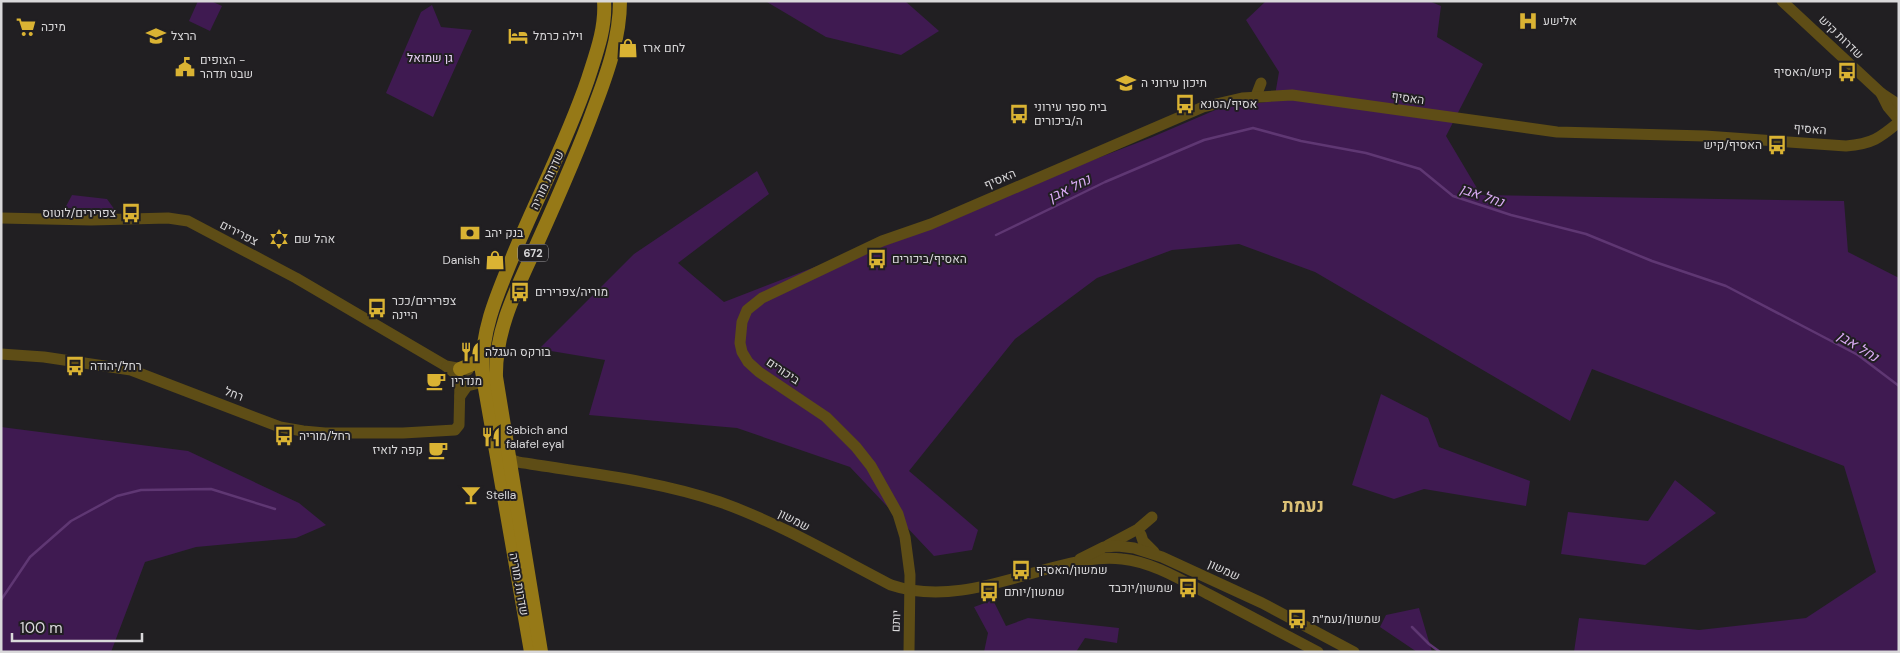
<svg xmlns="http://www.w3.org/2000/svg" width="1900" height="653" font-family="'DM Sans',Heebo,sans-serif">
<rect width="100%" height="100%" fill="#211f22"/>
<g fill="#3f1a51">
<polygon points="198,1 211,1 222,6 210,31 189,21"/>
<polygon points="905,1 939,31 901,55 826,37 767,2"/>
<polygon points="1266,1 1429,1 1441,6 1437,37 1483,64 1446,136 1481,195 1844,201 1848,252 1899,278 1899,652 1574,652 1579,618 1699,630 1806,618 1876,572 1844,466 1592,369 1570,421 1315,272 1239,244 1172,250 1097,278 1015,339 909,471 978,530 972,550 934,556 850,467 737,428 589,415 605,360 539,349 634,254 757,171 769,194 678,263 724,302 1150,138 1220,108 1274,101 1279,72 1246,20"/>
<polygon points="432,5 441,27 472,30 433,117 386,93 421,12"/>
<polygon points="72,195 107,199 117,213 63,212"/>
<polygon points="1381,394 1428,418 1439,447 1530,481 1526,506 1424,489 1394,499 1352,485"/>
<polygon points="1,427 188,451 299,503 326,525 296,538 196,547 145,562 111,652 1,652"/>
<polygon points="1675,480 1716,513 1645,565 1561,554 1568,512 1648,521"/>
<polygon points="993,600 1006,626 1028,618 1119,628 1117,643 1085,638 1076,652 984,652 988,633 974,607"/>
<polygon points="1419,608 1432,652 1417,652 1380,627 1386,615"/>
</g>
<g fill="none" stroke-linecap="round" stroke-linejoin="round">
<g stroke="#5f3773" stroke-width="2.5">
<polyline points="996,235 1105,182 1204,140 1253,128 1301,141 1366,153 1420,169 1453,196 1511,215 1586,234 1652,261 1726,286 1858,355 1899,386"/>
<polyline points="1,600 30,557 71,521 117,496 141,490 211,489 275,509"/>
<polyline points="1412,627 1429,644 1440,652"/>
</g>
<g stroke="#5e4d16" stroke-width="11">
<polyline points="1782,1 1881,93 1899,105"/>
<polyline points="1881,93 1888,107 1899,120"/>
<polyline points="1256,96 1261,83"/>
<polyline points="1,218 91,220 168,218 188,221 296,278 446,366 468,370"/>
<polyline points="1,354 44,357 131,370 280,427 303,431 325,433 403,433 455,430 459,425 460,382 457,375 447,367"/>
<polyline points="460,396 467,386 492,380"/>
<path d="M504,457L518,462C585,473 656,480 720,502C779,523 835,556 891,585C944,603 1000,582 1051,568C1074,562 1099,556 1122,559C1153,562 1183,581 1210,595C1246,614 1282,633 1318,652"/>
<polyline points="1141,535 1143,541 1154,552"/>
<polyline points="1108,545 1138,529 1152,517"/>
<polyline points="1080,559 1104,547 1118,546 1134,548 1162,557 1262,603 1354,652"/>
<path d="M909,652L910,575L905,537L898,514L871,466L856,447L826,417L759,372L748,362L742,352L740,343L742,322L747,310L762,298L882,241L931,224L1203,107L1242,98L1292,95L1557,132L1705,136L1846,146C1872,144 1880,138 1899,122"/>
</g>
<g stroke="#967917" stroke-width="14">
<polyline points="460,369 475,363 482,351"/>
<path d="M531,652L482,371C482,326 498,293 515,251C539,194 568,138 588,79C596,54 606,28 604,1"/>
<path d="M541,652L496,377C495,333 514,294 532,255C554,206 576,158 594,108C607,74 620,38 620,1"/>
</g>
</g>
<defs>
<symbol id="hospital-bare" viewBox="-9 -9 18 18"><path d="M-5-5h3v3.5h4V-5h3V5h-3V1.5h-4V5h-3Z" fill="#dab333" stroke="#211f22" stroke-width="2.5" paint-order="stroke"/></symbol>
<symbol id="supermarket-bare" viewBox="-9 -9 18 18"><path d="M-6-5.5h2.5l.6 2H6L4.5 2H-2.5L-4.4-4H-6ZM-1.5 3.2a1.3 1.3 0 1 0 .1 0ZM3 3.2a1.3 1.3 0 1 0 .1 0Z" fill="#dab333" stroke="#211f22" stroke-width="2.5" paint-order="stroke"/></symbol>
<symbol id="school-bare" viewBox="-9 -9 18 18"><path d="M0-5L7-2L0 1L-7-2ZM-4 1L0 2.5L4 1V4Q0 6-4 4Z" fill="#dab333" stroke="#211f22" stroke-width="2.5" paint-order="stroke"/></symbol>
<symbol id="hotel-bare" viewBox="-9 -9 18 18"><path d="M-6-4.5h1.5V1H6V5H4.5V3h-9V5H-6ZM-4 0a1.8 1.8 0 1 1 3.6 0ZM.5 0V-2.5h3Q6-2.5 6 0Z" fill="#dab333" stroke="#211f22" stroke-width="2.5" paint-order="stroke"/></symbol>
<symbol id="shop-bare" viewBox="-9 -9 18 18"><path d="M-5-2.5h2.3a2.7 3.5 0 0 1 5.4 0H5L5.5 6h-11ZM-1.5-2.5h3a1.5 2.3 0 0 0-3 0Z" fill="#dab333" stroke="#211f22" stroke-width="2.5" paint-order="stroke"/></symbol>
<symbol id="civic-bare" viewBox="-9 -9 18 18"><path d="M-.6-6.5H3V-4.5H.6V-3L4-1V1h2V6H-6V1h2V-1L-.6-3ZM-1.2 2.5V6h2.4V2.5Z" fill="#dab333" stroke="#211f22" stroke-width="2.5" paint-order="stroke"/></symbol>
<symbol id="bus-bare" viewBox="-9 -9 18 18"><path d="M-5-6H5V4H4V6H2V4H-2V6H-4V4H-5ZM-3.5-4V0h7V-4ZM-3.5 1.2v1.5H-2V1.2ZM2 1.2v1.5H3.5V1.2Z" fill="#dab333" stroke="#211f22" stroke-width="2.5" paint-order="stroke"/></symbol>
<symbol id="bank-bare" viewBox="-9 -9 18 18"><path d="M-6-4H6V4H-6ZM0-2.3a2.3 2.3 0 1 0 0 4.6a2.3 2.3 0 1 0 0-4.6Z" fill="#dab333" stroke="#211f22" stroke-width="2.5" paint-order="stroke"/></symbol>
<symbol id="synagogue-bare" viewBox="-9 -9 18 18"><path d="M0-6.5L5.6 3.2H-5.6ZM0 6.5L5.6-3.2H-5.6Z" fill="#dab333" stroke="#211f22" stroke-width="2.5" paint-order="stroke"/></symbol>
<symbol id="restaurant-bare" viewBox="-9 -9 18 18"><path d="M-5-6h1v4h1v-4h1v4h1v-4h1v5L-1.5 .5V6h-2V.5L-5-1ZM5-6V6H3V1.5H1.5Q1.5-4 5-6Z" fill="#dab333" stroke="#211f22" stroke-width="2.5" paint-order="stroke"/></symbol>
<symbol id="cafe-bare" viewBox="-9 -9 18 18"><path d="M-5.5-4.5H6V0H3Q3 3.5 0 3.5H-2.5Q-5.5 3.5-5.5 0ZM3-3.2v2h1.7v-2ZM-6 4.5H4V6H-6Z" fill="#dab333" stroke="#211f22" stroke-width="2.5" paint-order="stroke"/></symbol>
<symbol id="bar-bare" viewBox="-9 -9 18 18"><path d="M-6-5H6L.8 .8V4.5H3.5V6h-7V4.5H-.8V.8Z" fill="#dab333" stroke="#211f22" stroke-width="2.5" paint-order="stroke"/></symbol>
</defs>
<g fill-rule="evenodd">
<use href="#hospital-bare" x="1514" y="7" width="28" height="28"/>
<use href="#supermarket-bare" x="12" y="13" width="28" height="28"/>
<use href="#school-bare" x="142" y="22" width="28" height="28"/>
<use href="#hotel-bare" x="504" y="22" width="28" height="28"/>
<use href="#shop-bare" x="614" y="34" width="28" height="28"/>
<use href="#civic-bare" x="171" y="53" width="28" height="28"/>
<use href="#bus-bare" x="1833" y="58" width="28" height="28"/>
<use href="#school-bare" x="1112" y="69" width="28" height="28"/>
<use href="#bus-bare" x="1171" y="90" width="28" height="28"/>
<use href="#bus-bare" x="1005" y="100" width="28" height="28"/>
<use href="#bus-bare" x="1763" y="131" width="28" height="28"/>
<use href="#bus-bare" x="117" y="199" width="28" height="28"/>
<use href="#bank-bare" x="456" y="219" width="28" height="28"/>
<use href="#synagogue-bare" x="265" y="225" width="28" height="28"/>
<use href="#bus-bare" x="863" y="245" width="28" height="28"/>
<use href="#shop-bare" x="481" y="246" width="28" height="28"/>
<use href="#bus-bare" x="506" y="278" width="28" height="28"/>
<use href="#bus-bare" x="363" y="294" width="28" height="28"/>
<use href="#restaurant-bare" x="456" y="338" width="28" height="28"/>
<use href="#bus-bare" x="61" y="352" width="28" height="28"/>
<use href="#cafe-bare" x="422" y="367" width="28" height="28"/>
<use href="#bus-bare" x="270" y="422" width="28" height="28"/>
<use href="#restaurant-bare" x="477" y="423" width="28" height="28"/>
<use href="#cafe-bare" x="424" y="436" width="28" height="28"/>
<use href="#bar-bare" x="457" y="481" width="28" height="28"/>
<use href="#bus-bare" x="1007" y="556" width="28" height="28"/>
<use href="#bus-bare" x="1174" y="574" width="28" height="28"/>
<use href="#bus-bare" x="975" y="578" width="28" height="28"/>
<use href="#bus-bare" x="1283" y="605" width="28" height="28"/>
</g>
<g text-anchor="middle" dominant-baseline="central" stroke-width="4" stroke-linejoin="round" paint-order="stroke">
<rect fill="#211f22" stroke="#a2a0a3" stroke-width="1" x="518" y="244.5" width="30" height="17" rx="4"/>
<g font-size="11" font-weight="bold" fill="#d9d8da">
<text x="533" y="253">672</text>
</g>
<g font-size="12" fill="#d9d8da" stroke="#211f22" text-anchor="start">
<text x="1543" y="21">אלישע</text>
<text x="41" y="27">מיכה</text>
<text x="171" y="36">הרצל</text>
<text x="533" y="36">וילה כרמל</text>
<text x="643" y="48">לחם ארז</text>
<text x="200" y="60">הצופים -<tspan x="200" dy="14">שבט תדהר</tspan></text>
<text x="1832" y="72" text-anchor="end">קיש/האסיף</text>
<text x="1141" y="83">תיכון עירוני ה</text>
<text x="1200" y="104">אסיף/הטנא</text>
<text x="1034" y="107">בית ספר עירוני<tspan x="1034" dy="14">ה/ביכורים</tspan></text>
<text x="1762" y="145" text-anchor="end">האסיף/קיש</text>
<text x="116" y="213" text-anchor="end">צפרירים/לוטוס</text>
<text x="485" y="233">בנק יהב</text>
<text x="294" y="239">אהל שם</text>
<text x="892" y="259">האסיף/ביכורים</text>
<text x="480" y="260" text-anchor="end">Danish</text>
<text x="535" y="292">מוריה/צפרירים</text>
<text x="392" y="301">צפרירים/ככר<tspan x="392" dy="14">היינה</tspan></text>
<text x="485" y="352">בורקס העגלה</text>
<text x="90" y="366">רחל/יהודה</text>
<text x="451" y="381">מנדרין</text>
<text x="506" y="430">Sabich and<tspan x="506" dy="14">falafel eyal</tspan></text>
<text x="299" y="436">רחל/מוריה</text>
<text x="423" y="450" text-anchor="end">קפה לואיז</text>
<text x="486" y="495">Stella</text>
<text x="1036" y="570">שמשון/האסיף</text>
<text x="1173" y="588" text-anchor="end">שמשון/יוכבד</text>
<text x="1004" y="592">שמשון/יותם</text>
<text x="1312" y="619">שמשון/נעמ״ת</text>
</g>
<g font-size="12" fill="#d9d8da" stroke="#211f22">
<text transform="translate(1841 37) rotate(44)">שדרות קיש</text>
<text transform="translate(1408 98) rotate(8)">האסיף</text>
<text transform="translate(1810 129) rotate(5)">האסיף</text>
<text transform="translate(1000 179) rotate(-23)">האסיף</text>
<text transform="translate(547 180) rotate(-65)">שדרות מוריה</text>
<text transform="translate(239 233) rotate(27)">צפרירים</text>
<text transform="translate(783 371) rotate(34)">ביכורים</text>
<text transform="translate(234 394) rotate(21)">רחל</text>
<text transform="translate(794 520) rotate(27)">שמשון</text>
<text transform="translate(1224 570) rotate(25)">שמשון</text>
<text transform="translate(519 584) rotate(80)">שדרות מוריה</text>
<text transform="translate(896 621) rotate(-88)">יותם</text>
</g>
<g font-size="12" fill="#ebd4f8" stroke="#211f22">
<text x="430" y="58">גן שמואל</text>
</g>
<g font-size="14" font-style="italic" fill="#daacf4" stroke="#211f22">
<text transform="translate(1069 188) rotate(-26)">נחל אבן</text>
<text transform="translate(1482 195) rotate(19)">נחל אבן</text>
<text transform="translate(1858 346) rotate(32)">נחל אבן</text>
</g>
<g font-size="18" font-weight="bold" fill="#dcc176" stroke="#211f22">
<text x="1303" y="506">נעמת</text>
</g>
</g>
<rect width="1900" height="653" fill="none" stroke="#d9d8da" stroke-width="5"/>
<path d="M12 633v8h130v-8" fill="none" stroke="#d9d8da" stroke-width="2.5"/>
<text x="20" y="633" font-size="15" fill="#d9d8da" stroke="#211f22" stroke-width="4" paint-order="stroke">100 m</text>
</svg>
